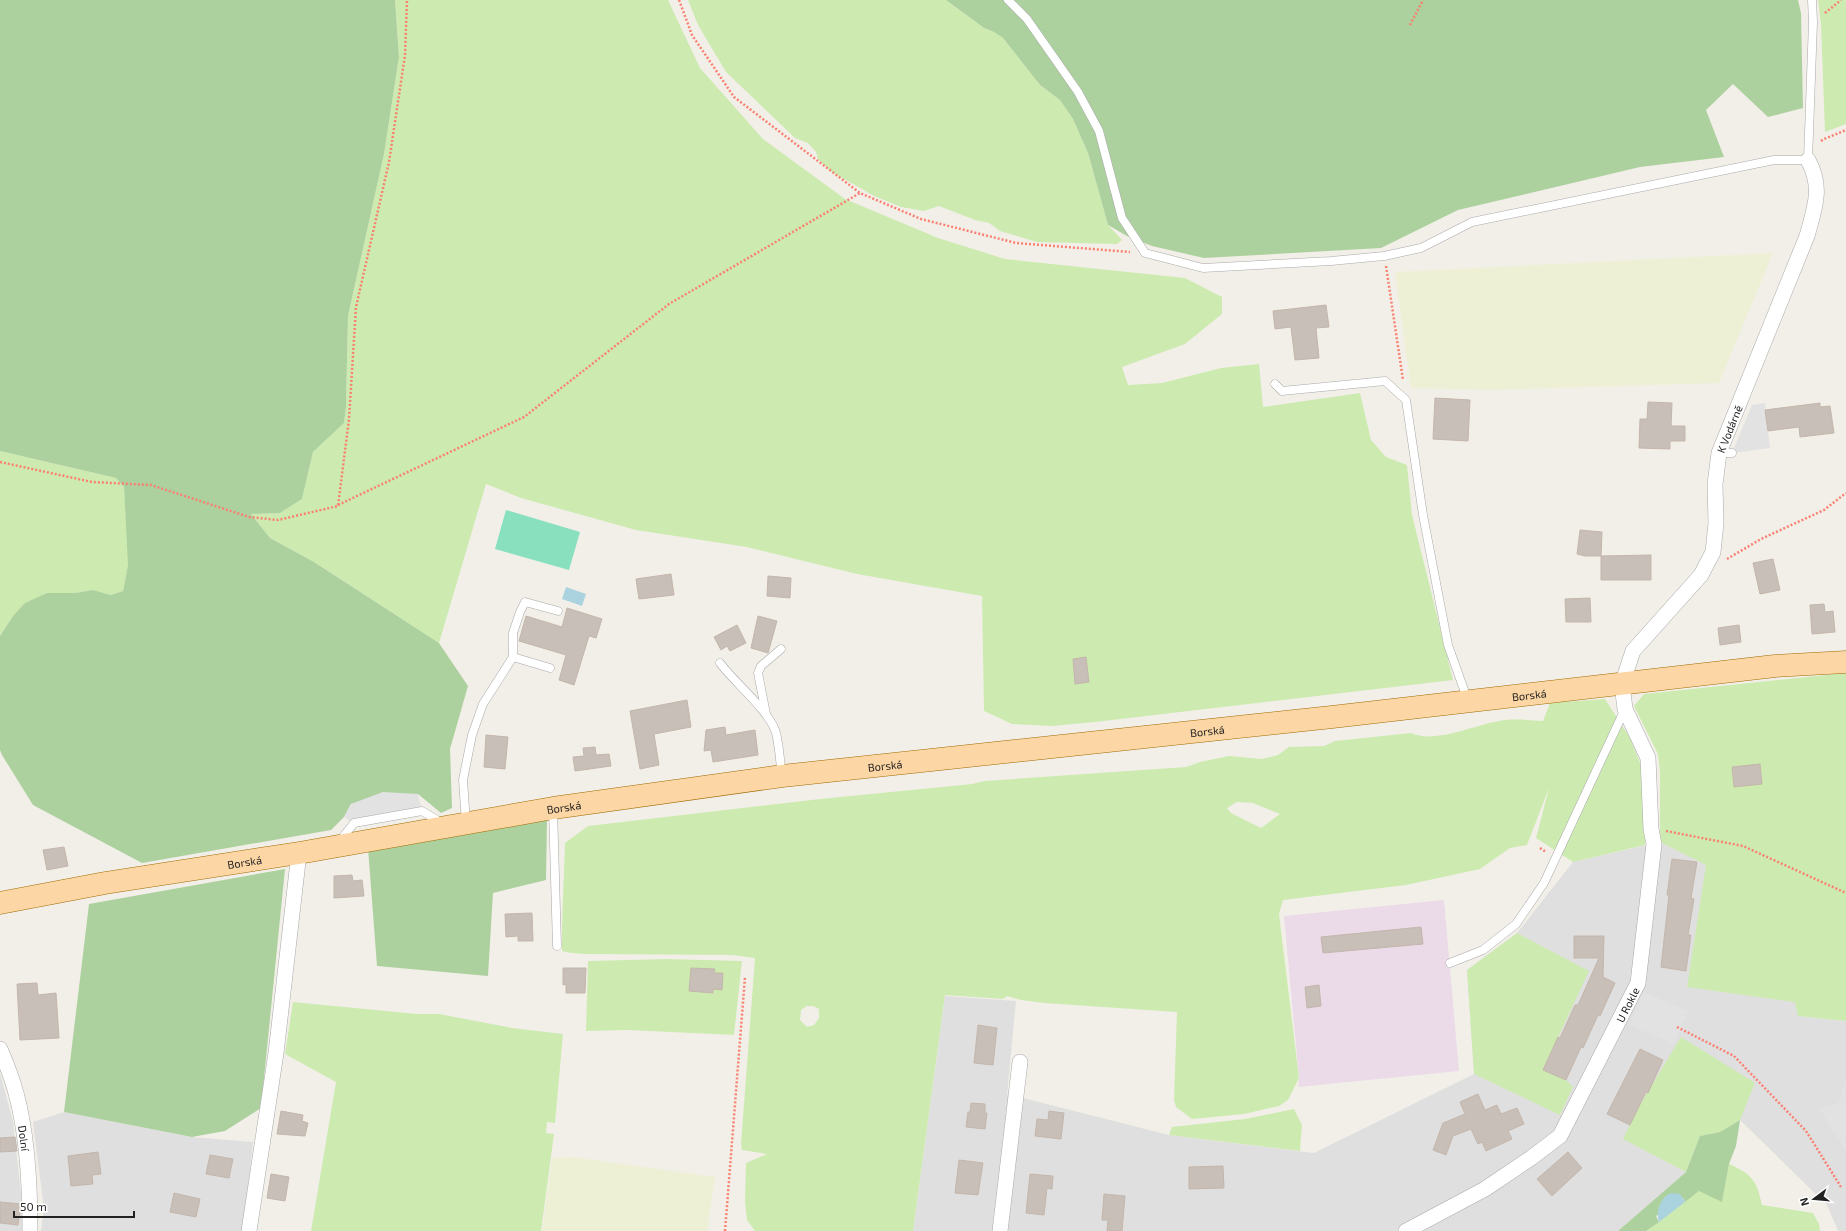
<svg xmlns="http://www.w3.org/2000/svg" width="1846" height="1231" font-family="'Exo 2',sans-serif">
<rect width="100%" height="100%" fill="#f2efe9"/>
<g fill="#e0dfdf">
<polygon points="1660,842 1707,865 1805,880 1798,1016 1846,1021 1846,1231 1838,1231 1827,1205 1740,1120 1700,1136 1686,1172 1618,1231 913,1231 945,996 1016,1001 1007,1094 1169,1135 1314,1153 1474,1074 1467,970 1517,933 1573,862"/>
<polygon points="0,1073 13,1122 25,1231 0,1231"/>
<polygon points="64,1112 192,1137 253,1142 243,1231 41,1231 44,1209 33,1122"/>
</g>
<polygon fill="#ebdbe8" points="1444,900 1459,1071 1298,1087 1299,1078 1284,916"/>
<g fill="#eef0d5">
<polygon points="1773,253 1719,383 1493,390 1411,388 1395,272"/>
<polygon points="573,1157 715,1177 707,1231 542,1231 552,1158"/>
</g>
<g fill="#cdebb0" fill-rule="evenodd">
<polygon points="395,0 668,0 700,68 763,139 845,199 938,238 1005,259 1185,278 1222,297 1222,314 1185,344 1122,367 1128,385 1162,383 1221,368 1259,364 1263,407 1360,393 1371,440 1386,457 1407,465 1412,515 1453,680 1095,722 1052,726 1012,724 984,711 982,596 857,574 747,547 636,530 521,498 486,484 439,643 314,562 270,538 251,514 280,513 302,499 313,452 344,423 346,407 348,316 384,154 399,57"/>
<polygon points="688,0 946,0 984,28 994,32 1003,38 1040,85 1060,100 1073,119 1088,153 1108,225 1122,240 1117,244 1037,242 1000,231 989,223 975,220 939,206 924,211 901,207 874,196 830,171 818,159 816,152 808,143 795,138 726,72 698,25"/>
<polygon points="1818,0 1846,0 1846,124 1825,132 1821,25"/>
<polygon points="0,451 116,478 124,487 128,544 128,565 123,591 111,595 93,590 75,593 47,593 13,616 0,636"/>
<polygon points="1846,673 1846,1021 1798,1016 1795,1002 1687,987 1706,865 1660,842 1660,772 1658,754 1634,706 1644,694"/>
<path d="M1605,699L1630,738L1641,765L1645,810V845L1573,862L1536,838L1549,788L1527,845L1510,848L1480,869L1406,885L1283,900L1279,914L1299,1078L1288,1100L1279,1106L1244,1114L1192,1119L1176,1107L1174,1100L1177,1012L1044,1003L1021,1000L1007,996L1003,999L945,995L913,1231H755L747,1220L745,1202L746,1163L767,1154L742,1150L741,1144L755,958L733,955L584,954L571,953L562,951V926L565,843L588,826L820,799L972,784L985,781L1186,767L1200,762L1229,756L1262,759L1278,755L1289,747L1324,746L1335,741L1411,733C1434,744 1475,725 1499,721C1513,718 1528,720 1543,721L1550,703ZM1237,802L1253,803L1280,814L1261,828L1231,813L1227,808ZM807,1006H813L819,1009V1018L814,1025L807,1027L800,1020L801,1010Z"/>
<polygon points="1517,933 1589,971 1543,1069 1566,1080 1573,1087 1560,1115 1474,1074 1467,970"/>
<polygon points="667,959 742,961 734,1035 629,1030 586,1031 588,961"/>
<polygon points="293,1002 417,1014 439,1014 512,1028 563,1034 555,1123 547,1122 546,1133 554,1134 541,1231 311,1231 336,1082 285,1054"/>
<polygon points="1681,1037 1755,1083 1740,1120 1720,1132 1700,1136 1686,1172 1623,1139 1638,1108"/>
<polygon points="1294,1109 1302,1125 1300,1151 1169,1135 1172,1127 1245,1119"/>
<path d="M1729,1164C1752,1174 1757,1181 1762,1205L1813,1213L1819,1224L1820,1231H1646L1699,1191L1722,1201Z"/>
</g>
<g fill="#add19e">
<polygon points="0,0 395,0 399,57 384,154 348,316 346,407 344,423 313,452 302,499 280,513 251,514 270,538 314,562 439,643 468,686 450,749 452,808 441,813 418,794 351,804 344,817 331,830 142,863 33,805 2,755 0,750 0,636 13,616 25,603 47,593 75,593 93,590 111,595 123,591 128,565 124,487 116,478 0,451"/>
<polygon points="946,0 1798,0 1801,13 1803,108 1768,117 1733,84 1706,110 1724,157 1640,167 1458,210 1381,248 1204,258 1152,246 1127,236 1108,225 1088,153 1073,119 1060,100 1040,85 1003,38 994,32 984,28"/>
<polygon points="547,818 546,880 493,893 488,976 377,966 368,848"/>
<polygon points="285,869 261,1108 225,1131 192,1137 64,1112 89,904"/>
<polygon points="1740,1120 1736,1146 1729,1164 1722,1202 1699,1191 1685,1202 1683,1198 1656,1216 1659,1222 1646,1231 1618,1231 1686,1172 1700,1136 1720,1132"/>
</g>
<polygon fill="#88e0be" points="506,510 580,532 569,570 495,549"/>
<g fill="#e2e2e2">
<polygon points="1765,403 1770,448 1732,453 1752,405"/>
<polygon points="383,792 418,794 422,811 354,823 344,817 351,804"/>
<polygon points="1643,992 1688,1011 1674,1044 1629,1025"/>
<polygon points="1846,1081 1846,1151 1820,1109 1838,1103"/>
</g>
<g fill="#aad3df">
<polygon points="566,587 586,594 582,606 562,599"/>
<path d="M1671,1193L1680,1194L1685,1202L1659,1222C1655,1212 1661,1197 1671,1193Z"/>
</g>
<g fill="#c7bfb8" stroke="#c4b6ab">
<polygon points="1326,305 1329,327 1316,328 1319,358 1295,360 1291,327 1275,329 1273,311"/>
<polygon points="1435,398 1470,400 1468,441 1433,439"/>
<polygon points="1648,402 1672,403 1671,426 1685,426 1685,441 1670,441 1670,449 1639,448 1640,419 1647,419"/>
<polygon points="1820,403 1820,407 1830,406 1834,433 1800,437 1799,427 1768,431 1765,410"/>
<polygon points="1580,530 1602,532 1601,556 1585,556 1577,554"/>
<polygon points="1651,555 1651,580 1601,580 1601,556"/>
<polygon points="1773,559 1780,590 1760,594 1753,563"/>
<polygon points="671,574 674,595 639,599 636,579"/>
<polygon points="768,576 791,578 790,598 767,596"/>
<polygon points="1590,598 1591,622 1566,622 1565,599"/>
<polygon points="1824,604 1825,612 1833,611 1835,632 1812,634 1810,605"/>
<polygon points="567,608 602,619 596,638 589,636 574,685 559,680 566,655 519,641 526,616 562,627"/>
<polygon points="758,616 777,621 768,653 751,648"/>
<polygon points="737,625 746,643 730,651 727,646 721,650 714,637"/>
<polygon points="1739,625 1741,642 1720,645 1718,628"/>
<polygon points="1086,657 1089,682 1075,684 1073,659"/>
<polygon points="687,700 691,727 654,734 659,765 640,769 630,711"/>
<polygon points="725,727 726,735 755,730 758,755 713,762 711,750 704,751 706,730"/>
<polygon points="486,735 508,737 505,769 484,767"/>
<polygon points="595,747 596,755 609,754 611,766 575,771 573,757 584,756 583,748"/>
<polygon points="1760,764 1762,784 1734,787 1732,767"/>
<polygon points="64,847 68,866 47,870 43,850"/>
<polygon points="1672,859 1697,862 1691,898 1694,899 1688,935 1691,935 1686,971 1661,967 1669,895 1667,895"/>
<polygon points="352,875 353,881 362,880 364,896 334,898 334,876"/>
<polygon points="532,913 533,941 518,941 518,936 506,937 505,914"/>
<polygon points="1421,927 1423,944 1323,953 1321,937"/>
<polygon points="1574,936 1604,936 1603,977 1615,983 1600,1016 1598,1015 1583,1048 1581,1047 1566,1080 1543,1070 1558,1037 1560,1038 1575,1005 1578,1005 1599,958 1574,958"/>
<polygon points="563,968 586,968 585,993 566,993 566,984 563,985"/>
<polygon points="691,968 715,969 714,973 723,973 722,990 713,989 713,993 689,991"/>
<polygon points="37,983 38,995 56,993 59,1038 20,1040 17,984"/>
<polygon points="1319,985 1321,1006 1307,1008 1305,987"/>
<polygon points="978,1025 997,1028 993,1065 974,1063"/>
<polygon points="1640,1049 1663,1060 1648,1093 1646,1092 1630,1125 1607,1114"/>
<polygon points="1478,1094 1485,1110 1497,1105 1501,1114 1517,1108 1524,1124 1508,1131 1512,1139 1486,1151 1482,1142 1478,1144 1471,1129 1453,1136 1446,1155 1433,1150 1443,1123 1465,1114 1460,1102"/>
<polygon points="971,1103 985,1104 985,1113 987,1113 985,1129 966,1127 968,1112 970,1112"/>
<polygon points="281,1111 303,1115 302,1121 308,1123 305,1136 277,1134"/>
<polygon points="1049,1111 1064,1113 1061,1139 1035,1136 1037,1119 1048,1120"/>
<polygon points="15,1137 17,1151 0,1152 0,1138"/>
<polygon points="98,1152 101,1174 92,1175 93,1184 71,1186 68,1156"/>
<polygon points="1568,1152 1582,1168 1552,1196 1537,1179"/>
<polygon points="210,1155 233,1159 229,1178 206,1174"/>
<polygon points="959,1160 983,1163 978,1195 955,1193"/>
<polygon points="1223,1166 1224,1188 1189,1189 1189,1167"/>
<polygon points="271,1174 289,1177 285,1201 267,1198"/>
<polygon points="1030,1174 1053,1176 1052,1189 1047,1188 1044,1215 1026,1213"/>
<polygon points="174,1193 200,1199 196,1217 170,1212"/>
<polygon points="1104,1194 1125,1196 1122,1231 1107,1231 1108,1220 1102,1220"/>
<polygon points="0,1202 21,1204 18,1225 0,1223"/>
</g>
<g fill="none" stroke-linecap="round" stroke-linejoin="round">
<defs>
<g id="service">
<polyline points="1008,0 1027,19 1078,92 1099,131 1122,218 1145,253 1203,268 1331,261 1384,256 1421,248 1472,222 1774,160 1808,160 1813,22 1812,0"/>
<polyline points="1275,384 1282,391 1385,381 1406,400 1423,515 1448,645 1468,701"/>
<polyline points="1719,453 1732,453"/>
<polyline points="513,657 550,668"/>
<path d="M720,663C734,682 768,710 775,730C779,740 780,763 782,776"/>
<polyline points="766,714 758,673 761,666 781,649"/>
<polyline points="553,809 557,946"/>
<polyline points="466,823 463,780 472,735 483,704 513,657 513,633 520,612 525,602 558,611"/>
<polyline points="339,842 354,823 422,811 442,823"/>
<polyline points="1450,963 1483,950 1516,924 1544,883 1625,709"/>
</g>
<g id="minor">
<path id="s1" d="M0,1049C6,1063 12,1078 16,1093C27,1133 30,1189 30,1231"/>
<polyline points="249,1231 276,1053 299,853"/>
<polyline points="1000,1231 1020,1062"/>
<path id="s2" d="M1406,1231L1485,1189L1531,1158L1560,1136L1638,983L1654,844L1651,829L1648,758L1625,709L1622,684L1633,651L1701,575L1713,552L1716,523L1715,484L1719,453L1807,236C1815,207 1823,187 1808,160"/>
</g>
<g id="primary">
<path id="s3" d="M0,903L105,883L299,853L553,808L782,776L1332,717L1775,666L1846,662"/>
</g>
</defs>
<use href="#service" stroke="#a9a9a9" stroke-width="9"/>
<use href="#minor" stroke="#a9a9a9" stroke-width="16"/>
<use href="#primary" stroke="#a06b00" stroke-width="23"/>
<g stroke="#fa8072" stroke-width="2.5" stroke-dasharray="2 2" stroke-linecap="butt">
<polyline points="679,0 692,35 734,97 860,193 921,219 1016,243 1130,252"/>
<polyline points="1825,13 1841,0"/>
<polyline points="1410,25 1423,0"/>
<polyline points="1821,141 1824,139 1846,130"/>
<polyline points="1386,266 1403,380"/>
<polyline points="0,462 92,482 151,485 249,517 278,520 338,506 349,419 356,307 389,162 405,55 407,0"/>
<polyline points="338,505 524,417 669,304 860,193"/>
<polyline points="1727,559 1761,539 1824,510 1846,493"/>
<polyline points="1666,831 1743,846 1846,893"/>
<polyline points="1540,848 1546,852"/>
<polyline points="1677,1027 1734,1056 1806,1131 1841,1187"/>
<polyline points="725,1231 745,977"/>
</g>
<use href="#service" stroke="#fff" stroke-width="8"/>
<use href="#minor" stroke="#fff" stroke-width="15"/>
<use href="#primary" stroke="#fcd6a4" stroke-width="22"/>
</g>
<g text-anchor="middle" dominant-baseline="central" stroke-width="3.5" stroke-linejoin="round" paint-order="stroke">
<g font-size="11" fill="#222" stroke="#fff">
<text stroke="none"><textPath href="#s2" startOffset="947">K Vodárně</textPath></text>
<text stroke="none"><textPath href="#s3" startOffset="1544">Borská</textPath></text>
<text stroke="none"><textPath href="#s3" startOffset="1220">Borská</textPath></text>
<text stroke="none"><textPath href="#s3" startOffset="896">Borská</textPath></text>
<text stroke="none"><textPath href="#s3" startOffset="572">Borská</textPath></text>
<text stroke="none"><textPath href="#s3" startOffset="248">Borská</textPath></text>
<text stroke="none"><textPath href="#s2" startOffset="329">U Rokle</textPath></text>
<text stroke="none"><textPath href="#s1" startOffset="93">Dolní</textPath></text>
</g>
</g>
<g transform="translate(1814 1199) rotate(254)" stroke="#ffffff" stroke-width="3" paint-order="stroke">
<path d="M0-3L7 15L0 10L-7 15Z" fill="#222222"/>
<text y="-6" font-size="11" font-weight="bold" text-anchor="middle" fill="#222222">N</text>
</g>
<path d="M14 1211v6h120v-6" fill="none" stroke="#222222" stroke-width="2"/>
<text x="20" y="1211" font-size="12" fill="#222222" stroke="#ffffff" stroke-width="3" paint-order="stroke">50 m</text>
</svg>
